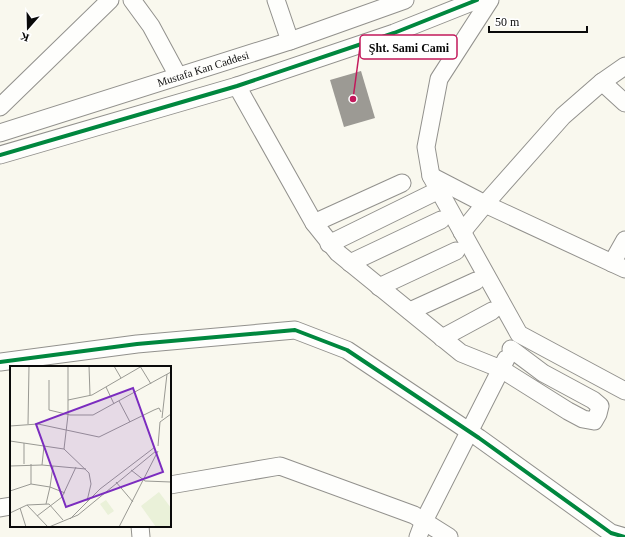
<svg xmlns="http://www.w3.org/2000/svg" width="625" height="537" font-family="'Times New Roman',serif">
<rect width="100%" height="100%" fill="#f9f8ee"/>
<polygon fill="#9c9a94" points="361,71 375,118 344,127 330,80"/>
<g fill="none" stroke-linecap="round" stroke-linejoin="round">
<defs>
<g id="minor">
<polyline points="132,0 151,26 178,76"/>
<polyline points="276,0 290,41"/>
<polyline points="490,0 439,79 426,147 431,176 519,334 625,391"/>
<polyline points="602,82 625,103"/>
<polyline points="237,86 314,223 338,253 461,353 501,369 568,411 583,419 594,421 598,414 600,406 593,400 543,373 511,349"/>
<polyline points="0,107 110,0"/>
<path id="s1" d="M0,133L290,41L405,0"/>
<polyline points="0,155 237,86 394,33 477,0"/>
<polyline points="431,176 485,204 625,269"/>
<polyline points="314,223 402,183"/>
<polyline points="462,232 485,204 563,116 602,82 625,66"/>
<polyline points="329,244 439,190"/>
<polyline points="350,263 441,220"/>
<polyline points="612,263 625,240"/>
<polyline points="379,287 456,251"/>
<polyline points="410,311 476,281"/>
<polyline points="442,338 492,311"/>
<polyline points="0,362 137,344 295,330 347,350 479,438 611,533 625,537"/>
<polyline points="170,485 280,466 414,515 449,537"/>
<polyline points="0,508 11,506"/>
<polyline points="140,526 141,537"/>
<polyline points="418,537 424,521 506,359"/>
</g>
</defs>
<use href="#minor" stroke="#92918d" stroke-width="19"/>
<use href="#minor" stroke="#fefefc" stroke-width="17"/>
<defs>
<g id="cycleway">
<polyline points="0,155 237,86 394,33 477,0"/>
<polyline points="0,362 137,344 295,330 347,350 479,438 611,533 625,537"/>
</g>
</defs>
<use href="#cycleway" stroke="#fff" stroke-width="6"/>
<use href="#cycleway" stroke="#00873e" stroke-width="4"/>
</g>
<g text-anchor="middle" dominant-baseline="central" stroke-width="4" stroke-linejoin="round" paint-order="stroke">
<g font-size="11" fill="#0a0a0a" stroke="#fff">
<text stroke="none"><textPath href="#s1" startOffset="213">Mustafa Kan Caddesi</textPath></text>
</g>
</g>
<g transform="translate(10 366)">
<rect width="161" height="161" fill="#f9f8ee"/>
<path d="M149,126L161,142V161H146L131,140ZM96,134L104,145L98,149L90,138Z" fill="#eaf1d9"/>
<path fill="none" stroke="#999993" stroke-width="1" d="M79,0L80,29M104,0L111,12M130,0L141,18M39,14V44L60,49H83L161,6M96,21L104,38M58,34L82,29L132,0M109,35L120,56M152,52L157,8M18,58L19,0M0,60L28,58L89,71L144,44L149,42L151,46M0,75L54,83L79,107L81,118L77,135M14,77V98M148,80L150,56L161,48M54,83L58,49V0M161,96V115M21,98V118M32,99L34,80M0,100L32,99L76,103M121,104L135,115L161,116M106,116L123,136M0,125L21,118L40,121L43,100M36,138L40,121L55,127M17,139L39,138L53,154M10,142L16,161M0,147L17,139L38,161M27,150L52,131L66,101M60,153L90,123L145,81M39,161L68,149L146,85M109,161L148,85"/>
<path fill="#7b2cbf" fill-opacity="0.15" stroke="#7b2cbf" stroke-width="2" d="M123,22L153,106L56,141L26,58Z"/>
<rect width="161" height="161" fill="none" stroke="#0a0a0a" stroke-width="2"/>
</g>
<path fill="none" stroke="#c2185b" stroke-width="1.5" d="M353 99L360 47"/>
<circle fill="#c2185b" stroke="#fff" stroke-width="1.5" cx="353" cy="99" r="4"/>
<rect fill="#fff" stroke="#c2185b" stroke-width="1.5" x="360" y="35" width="97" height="24" rx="4"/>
<g font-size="12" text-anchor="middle" font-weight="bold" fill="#0a0a0a">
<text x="409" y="52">Şht. Sami Cami</text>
</g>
<g transform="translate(28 28) rotate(200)" stroke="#ffffff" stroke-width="3" paint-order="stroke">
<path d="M0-3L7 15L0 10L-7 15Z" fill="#0a0a0a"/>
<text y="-6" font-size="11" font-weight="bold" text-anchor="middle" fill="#0a0a0a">K</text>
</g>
<path d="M489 26v6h98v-6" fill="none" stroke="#0a0a0a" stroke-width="2"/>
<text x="495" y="26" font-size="12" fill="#0a0a0a" stroke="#ffffff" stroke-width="3" paint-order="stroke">50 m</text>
</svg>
